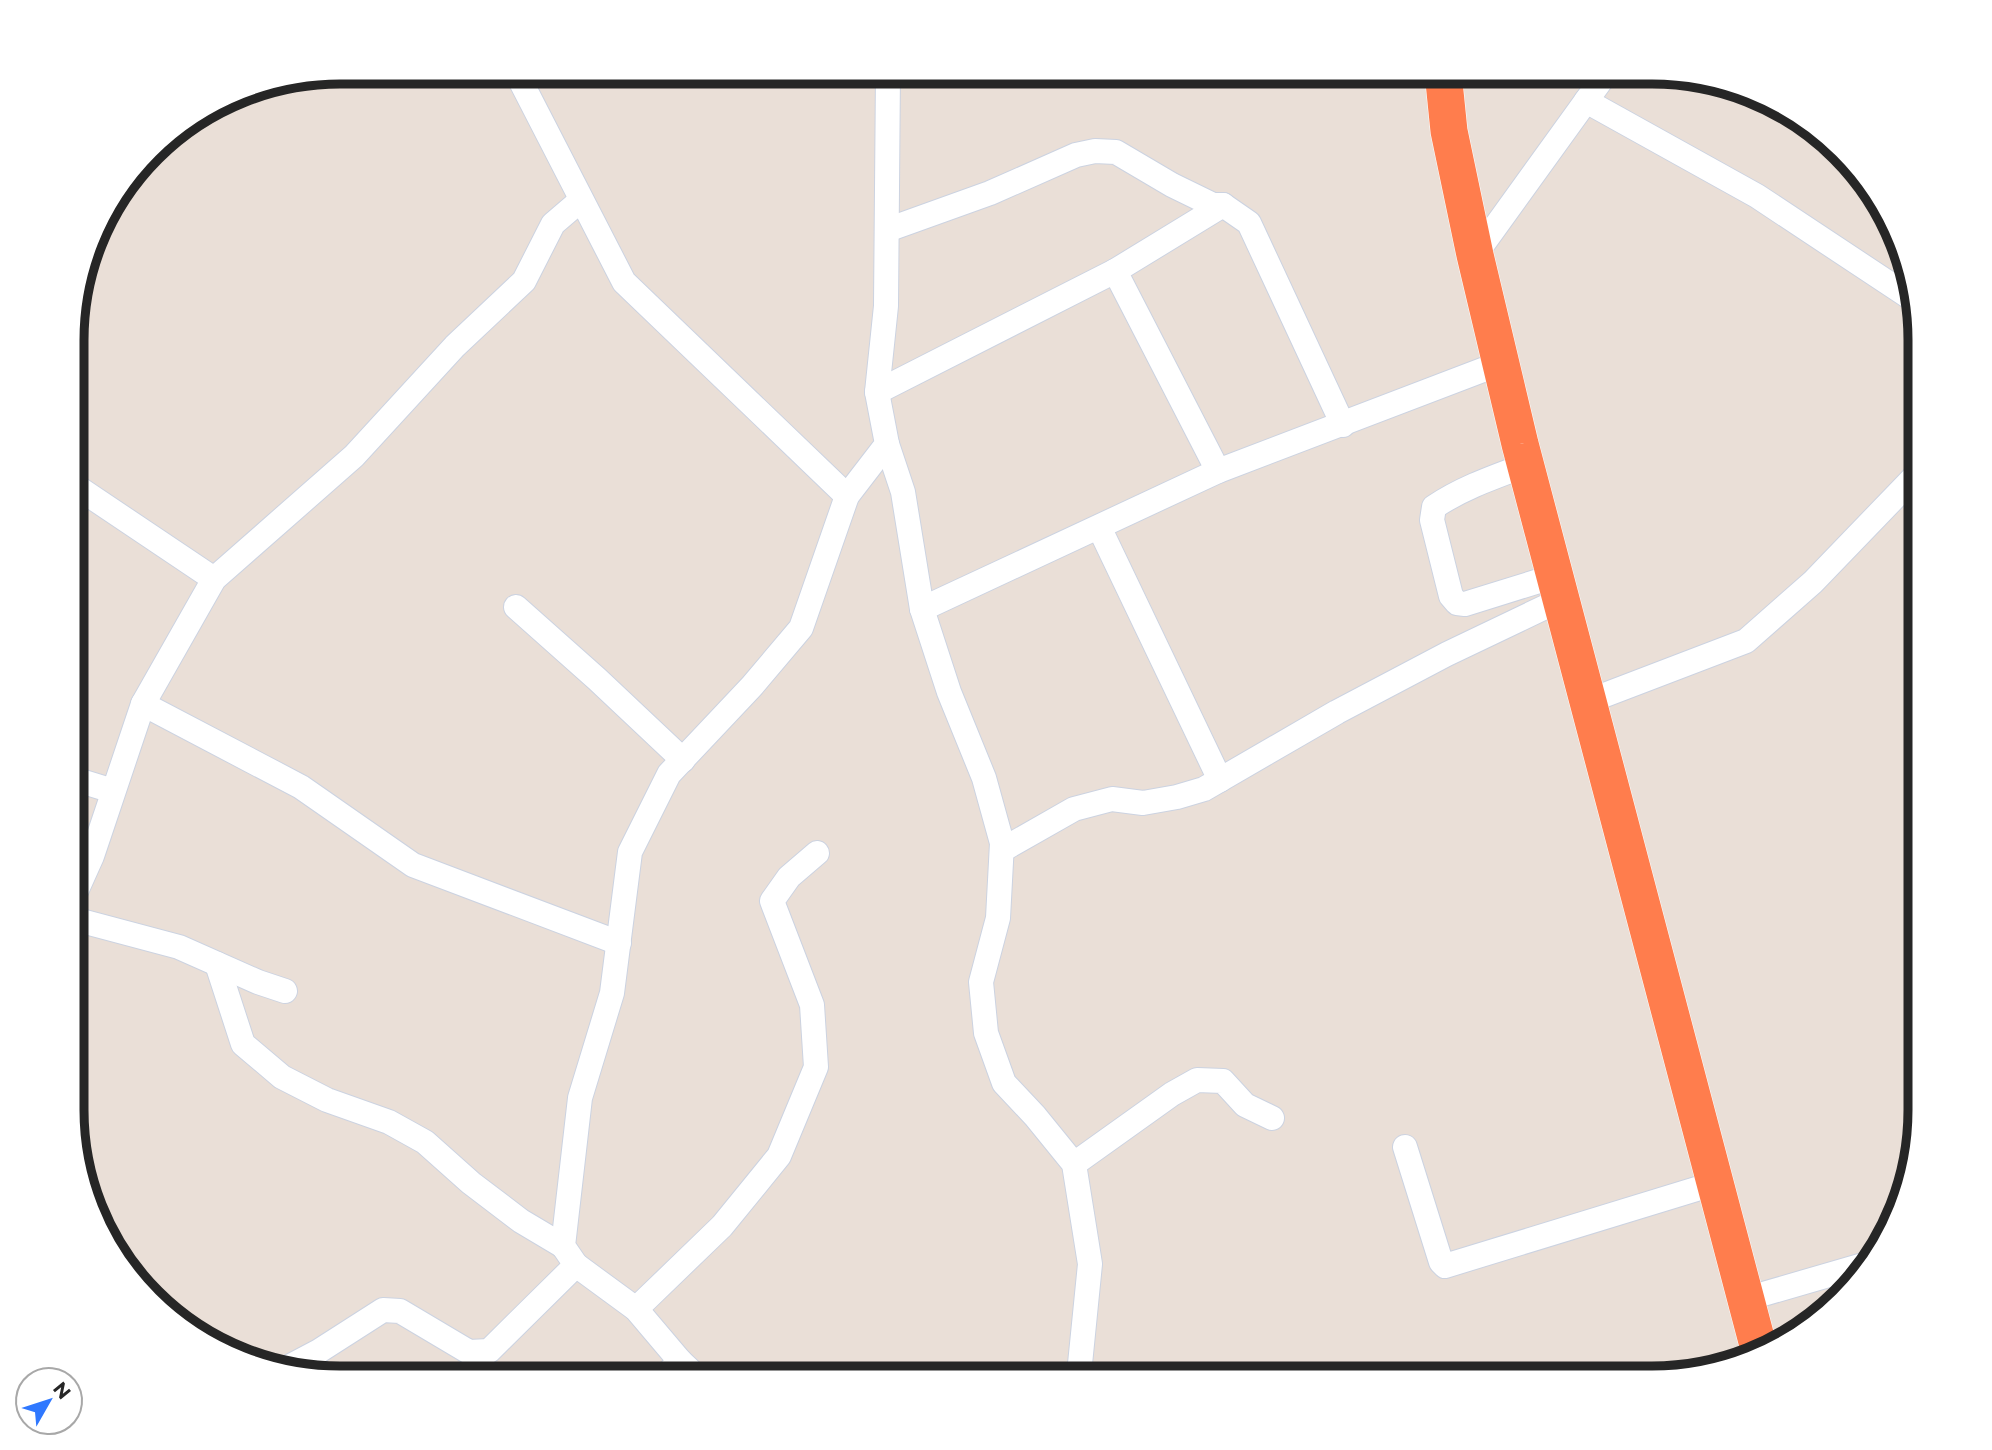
<svg xmlns="http://www.w3.org/2000/svg" width="1992" height="1450" font-family="Montserrat,sans-serif">
<rect width="100%" height="100%" fill="#eadfd7"/>
<g fill="none" stroke-linecap="round" stroke-linejoin="round">
<defs>
<g id="minor">
<polyline points="516,72 624,282 847,496"/>
<polyline points="1586,101 1757,196 1914,300"/>
<polyline points="887,230 990,193 1076,155 1095,151 1116,152 1172,185 1213,205 1223,205 1249,223 1343,425"/>
<polyline points="1475,255 1607,72"/>
<polyline points="1115,271 1218,471"/>
<polyline points="877,392 1115,271 1223,205"/>
<polyline points="887,444 903,492 922,609 949,692 984,778 1002,843 998,918 981,982 986,1033 1004,1083 1035,1116 1074,1164 1090,1264 1080,1364 1074,1378"/>
<path d="M1526,465C1494,477 1462,488 1434,507L1432,520L1451,596L1457,603L1465,604L1555,576"/>
<polyline points="74,485 214,579"/>
<polyline points="1099,527 1220,780"/>
<polyline points="516,607 597,679 683,760"/>
<polyline points="922,609 1218,471 1501,363"/>
<polyline points="1589,701 1746,641 1813,582 1920,471"/>
<polyline points="143,704 301,787 413,865 619,943"/>
<polyline points="74,779 113,791"/>
<polyline points="1002,850 1074,809 1112,799 1143,803 1177,797 1204,789 1337,712 1447,654 1562,599"/>
<polyline points="74,896 92,856 143,704 214,579 354,456 455,346 524,281 553,224 581,200"/>
<polyline points="74,919 179,947 258,982 285,991"/>
<polyline points="217,964 243,1044 282,1077 327,1100 389,1122 425,1142 471,1183 521,1221 563,1246"/>
<polyline points="1405,1147 1441,1262 1445,1266 1716,1183"/>
<polyline points="1074,1164 1172,1094 1197,1080 1223,1081 1245,1105 1272,1118"/>
<polyline points="1746,1299 1870,1263"/>
<polyline points="636,1309 722,1226 779,1156 816,1067 812,1005 772,901 789,877 817,853"/>
<polyline points="283,1370 319,1351 383,1310 400,1311 469,1352 489,1351 576,1265"/>
<polyline points="663,1378 680,1361"/>
<polyline points="698,1378 680,1361 636,1309 576,1265 563,1246 580,1098 612,993 630,852 669,774 752,686 801,628 847,496 887,444 877,392 886,306 888,72"/>
</g>
<polyline id="highway" points="1443,72 1449,131 1475,255 1520,444 1760,1353"/>
</defs>
<use href="#minor" stroke="#ccd3e1" stroke-width="26"/>
<use href="#highway" stroke="#fff" stroke-width="38"/>
<use href="#minor" stroke="#fff" stroke-width="24"/>
<use href="#highway" stroke="#ff7d4d" stroke-width="37"/>
</g>
<path d="M0 0H1992V1450H0ZM340 84H1652A256 256 0 0 1 1908 340V1110A256 256 0 0 1 1652 1366H340A256 256 0 0 1 84 1110V340A256 256 0 0 1 340 84Z" fill="#fff" fill-rule="evenodd"/>
<path fill="none" stroke="#262626" stroke-width="9" d="M340 84H1652A256 256 0 0 1 1908 340V1110A256 256 0 0 1 1652 1366H340A256 256 0 0 1 84 1110V340A256 256 0 0 1 340 84Z"/>
<g transform="translate(49 1401) rotate(51)"><circle r="33" fill="#ffffff" stroke="#a8a8a8" stroke-width="2"/>
<path d="M0-5L12 26L0 18L-12 26Z" fill="#2f78ff"/>
<text y="-10" font-size="19" font-weight="bold" text-anchor="middle" fill="#262626">N</text>
</g>
</svg>
